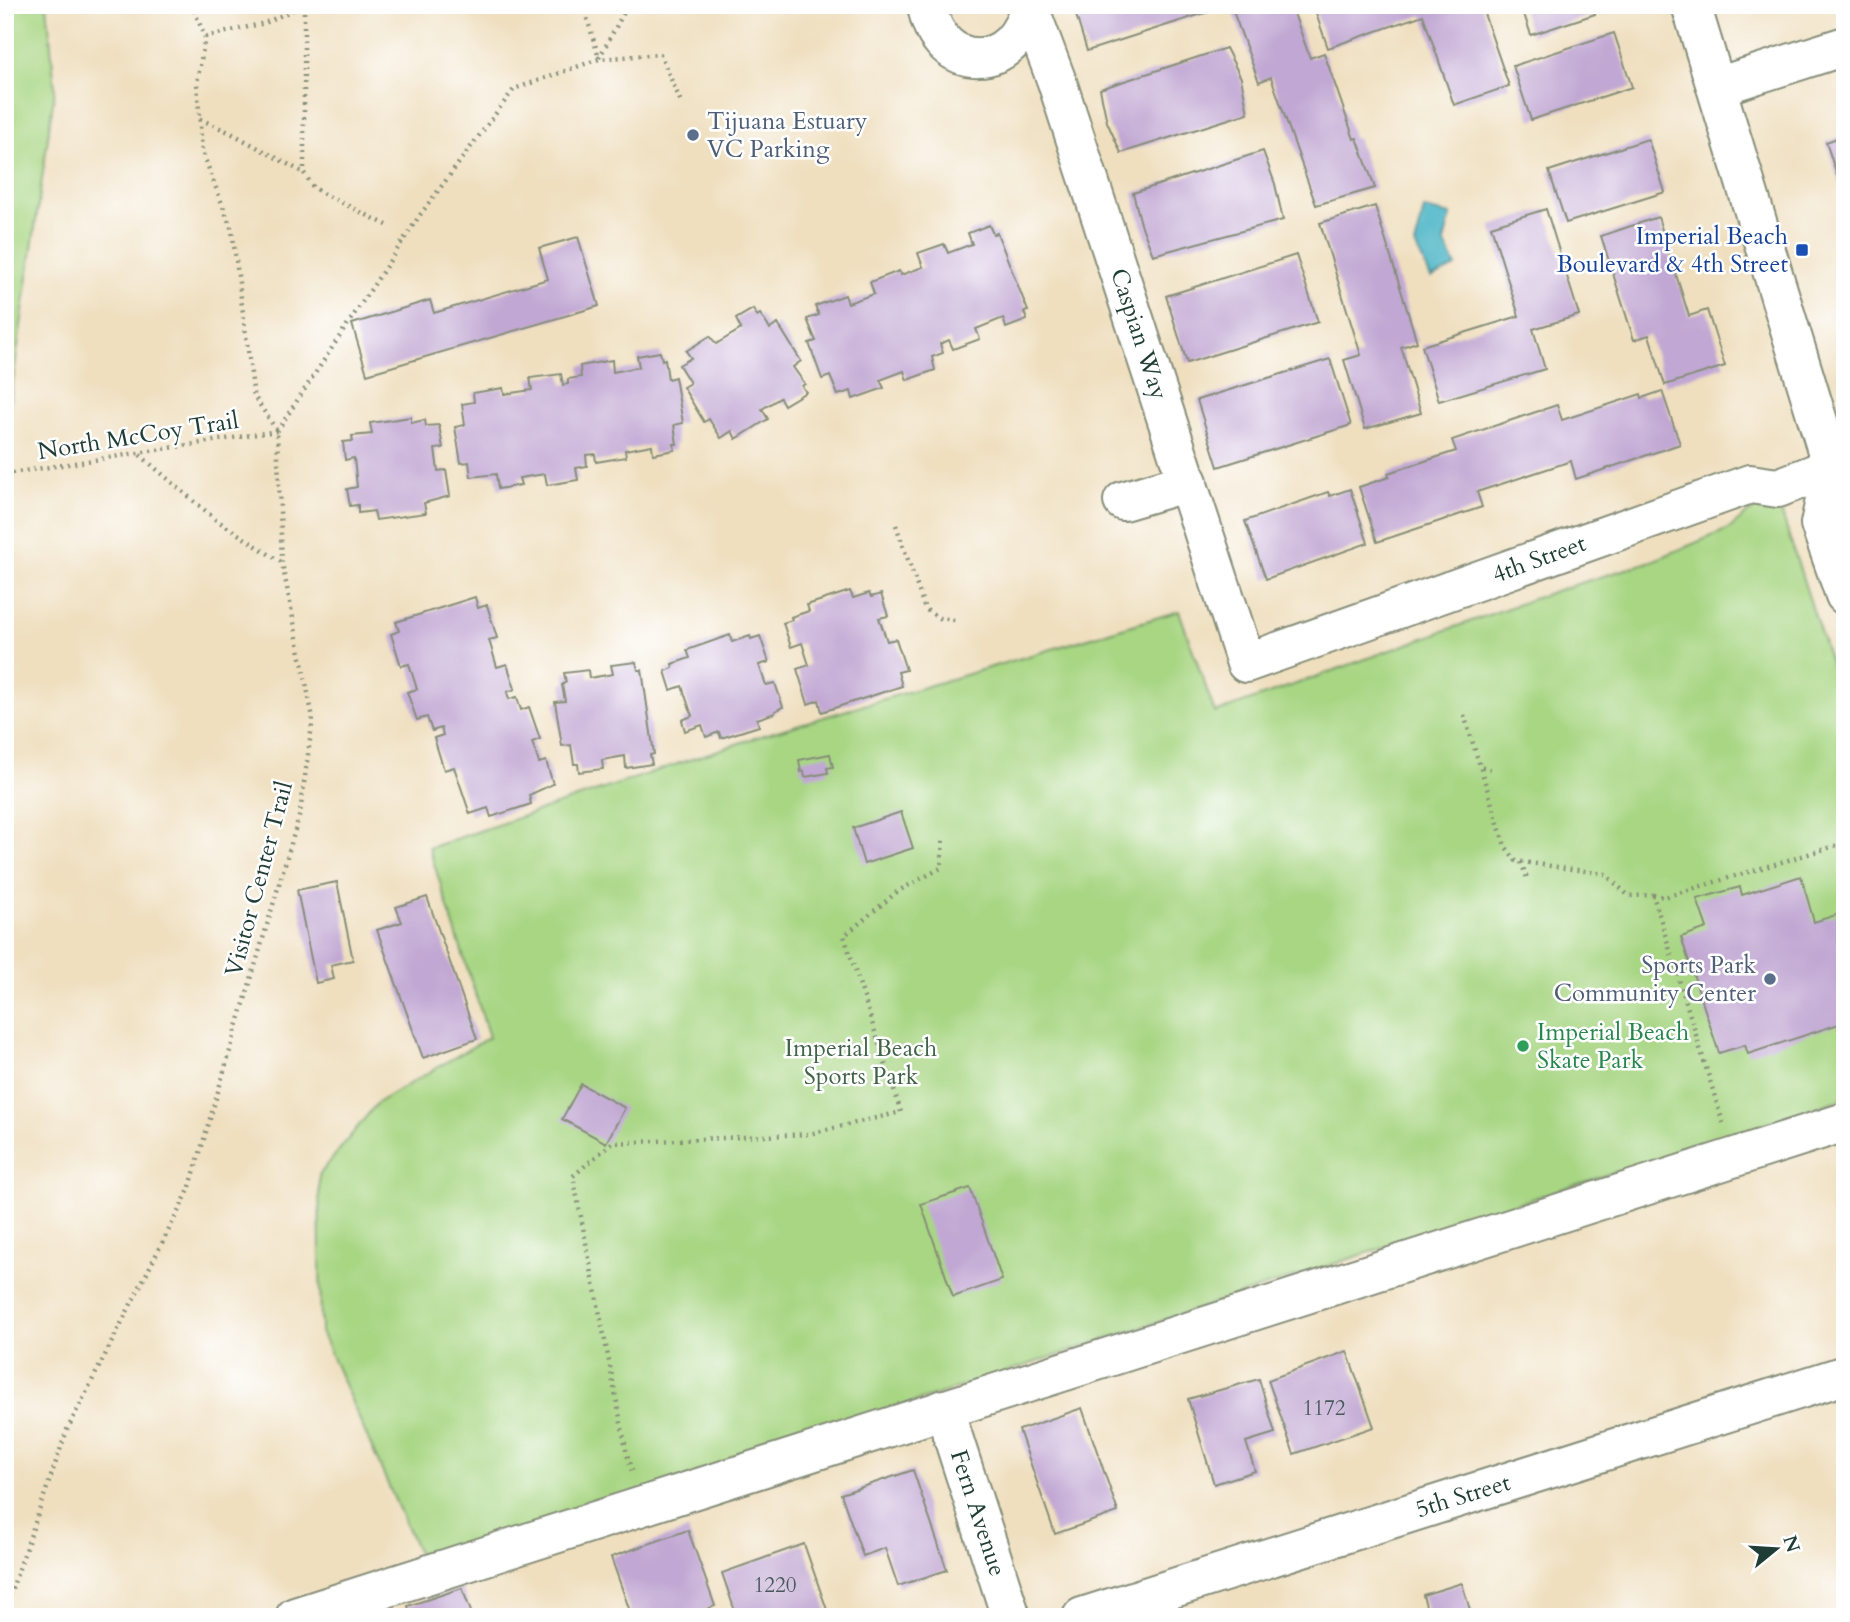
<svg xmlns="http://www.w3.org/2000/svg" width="1850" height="1622" font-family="Cardo,serif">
<rect width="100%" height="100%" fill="#fff"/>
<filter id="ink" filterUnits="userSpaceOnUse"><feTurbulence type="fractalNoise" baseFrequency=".0143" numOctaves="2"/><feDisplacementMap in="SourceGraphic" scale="14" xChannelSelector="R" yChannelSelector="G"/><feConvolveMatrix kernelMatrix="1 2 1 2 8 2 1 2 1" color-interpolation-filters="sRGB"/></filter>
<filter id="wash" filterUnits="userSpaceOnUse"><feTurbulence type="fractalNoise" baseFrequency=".00686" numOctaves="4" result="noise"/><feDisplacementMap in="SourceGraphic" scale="28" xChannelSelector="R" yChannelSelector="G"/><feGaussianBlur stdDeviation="1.57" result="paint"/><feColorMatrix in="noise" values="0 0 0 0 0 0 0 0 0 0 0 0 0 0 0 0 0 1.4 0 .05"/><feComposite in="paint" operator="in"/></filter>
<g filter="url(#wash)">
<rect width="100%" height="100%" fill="#efdfbf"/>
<g fill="#a8d683" stroke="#648a5c" stroke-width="2">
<polygon points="5,5 47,5 55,88 5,437"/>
<polygon points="1777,499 1845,709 1845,1098 1510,1206 423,1564 321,1332 319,1175 377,1103 489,1037 429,848 757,737 1179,611 1215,713 1558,590 1652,561 1729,529 1749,512"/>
</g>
<polygon fill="#47b2c4" stroke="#33787c" stroke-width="2" points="1424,209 1451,215 1444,242 1456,267 1431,278 1415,245"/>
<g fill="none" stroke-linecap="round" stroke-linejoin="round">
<polyline stroke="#47b2c4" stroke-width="10" points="5,9 6,5"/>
</g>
<g id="blocks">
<g fill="#c1a7d3">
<polygon points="1108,5 1216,5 1217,9 1087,51 1076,15"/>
<polygon points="1249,5 1291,5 1310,58 1324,53 1354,139 1357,138 1375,188 1316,205 1271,77 1259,82 1233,11"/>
<polygon points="1313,5 1481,5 1509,86 1454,105 1423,15 1328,48"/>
<polygon points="1521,5 1592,5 1595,14 1531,35"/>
<polygon points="1614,33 1632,87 1531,120 1513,66"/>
<polygon points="1226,48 1241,78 1248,113 1121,153 1107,122 1100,89"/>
<polygon points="1845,135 1845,197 1844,197 1826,142"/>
<polygon points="1648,139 1665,192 1566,223 1549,171"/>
<polygon points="1263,151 1275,184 1283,220 1153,255 1141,224 1133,193"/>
<polygon points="1375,206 1417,342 1401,347 1421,413 1365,429 1344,360 1361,355 1320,223"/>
<polygon points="1546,209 1579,315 1533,329 1545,369 1439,401 1422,346 1519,316 1491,226"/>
<polygon points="1658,217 1689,316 1707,310 1725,366 1665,385 1649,335 1634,340 1601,236"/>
<polygon points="989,225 993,234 997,233 1028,311 1024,312 1027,320 1006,328 1003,318 976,329 980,339 953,349 949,340 940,344 943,353 932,357 935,370 907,380 904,371 880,380 884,388 853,399 851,391 838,395 830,376 822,379 809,343 816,341 807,319 819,315 815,306 845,295 848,303 874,294 870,282 899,271 901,275 923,267 918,253 944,244 948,253 972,244 968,233"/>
<polygon points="578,237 599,306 367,374 352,324 430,300 434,313 548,279 539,248"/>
<polygon points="1296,255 1318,322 1187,363 1166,296"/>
<polygon points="753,309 757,316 760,314 770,329 778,324 801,361 793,367 805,384 802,386 806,392 784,405 780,398 762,409 768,419 736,439 732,431 721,438 709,419 704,422 683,387 690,383 679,365 691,358 686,351 710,336 716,344 741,329 736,319"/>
<polygon points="660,352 662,360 665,359 668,379 675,377 683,423 674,425 677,444 674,444 675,450 653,454 652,445 625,450 626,457 596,462 595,454 586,455 587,466 576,468 578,480 547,485 545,474 519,478 521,485 498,489 496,474 471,477 469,462 461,463 455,427 465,425 462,404 474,402 473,393 503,388 504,394 532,390 530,378 561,374 563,385 568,384 568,379 581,377 580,366 612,360 613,372 639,367 637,356"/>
<polygon points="1330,359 1351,425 1218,467 1197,400"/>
<polygon points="1662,391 1680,444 1576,479 1571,461 1477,492 1482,507 1377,542 1359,487 1389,477 1388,473 1456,451 1452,440 1557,405 1562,420 1641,394 1642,398"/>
<polygon points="411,417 411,423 425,420 426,426 439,425 443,448 435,449 438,471 446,470 450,496 424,503 426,513 376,520 374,511 358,513 358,505 350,506 347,489 357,487 354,458 345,460 343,442 353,441 352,436 372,434 370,423"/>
<polygon points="1350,489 1368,543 1266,579 1245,521 1328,492 1330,496"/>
<polygon points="850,591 853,598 869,593 871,597 881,594 888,616 879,618 887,641 896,639 906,670 898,672 902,686 822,712 819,700 808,704 797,669 809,665 802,643 791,647 783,623 792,620 791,617 809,611 807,605"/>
<polygon points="475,597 478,608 487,605 497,638 489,640 497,667 507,664 515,689 507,692 509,699 517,697 521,710 529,707 540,739 532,742 539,763 546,761 553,784 529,795 531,804 491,817 488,808 470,814 454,767 444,770 434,738 443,735 441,728 432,731 427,717 417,720 407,692 417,689 409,664 401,666 391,634 399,631 396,622"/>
<polygon points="730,635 732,642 750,636 751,639 760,636 769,662 759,665 766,685 775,683 783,707 775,711 775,713 757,719 759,726 721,738 719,732 706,737 702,725 685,731 682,720 692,716 682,686 671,690 665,671 673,668 672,664 690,658 687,650"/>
<polygon points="636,662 638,670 642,670 654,754 650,755 652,764 626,768 625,756 602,760 603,769 579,772 578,764 574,764 571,745 562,746 555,702 565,701 562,685 566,682 564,673 588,670 589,678 613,674 611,665"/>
<polygon points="830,754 833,767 827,768 828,773 805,777 804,771 801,772 799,760"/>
<polygon points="901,812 913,848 864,864 853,828"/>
<polygon points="1801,876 1814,922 1845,912 1845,1022 1748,1054 1745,1045 1719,1053 1681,937 1707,928 1697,899 1740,887 1742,895"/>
<polygon points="337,882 353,960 331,965 334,979 316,983 297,890"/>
<polygon points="427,897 477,1039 423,1058 377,930 402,922 396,907"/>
<polygon points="581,1084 625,1108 606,1143 562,1119"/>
<polygon points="970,1188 1002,1280 953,1297 921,1204"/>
<polygon points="1347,1351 1374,1427 1294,1454 1268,1380"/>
<polygon points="1259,1379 1275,1433 1246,1442 1255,1471 1214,1484 1188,1399"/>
<polygon points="1082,1408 1118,1512 1055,1534 1019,1430"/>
<polygon points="913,1470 947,1570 898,1586 885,1548 863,1556 841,1494"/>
<polygon points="688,1530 715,1606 685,1617 632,1617 611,1557"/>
<polygon points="804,1544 827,1610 809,1617 792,1617 790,1608 765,1617 737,1617 722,1573"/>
<polygon points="1462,1583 1472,1617 1429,1617 1423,1595"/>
<polygon points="462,1588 473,1617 411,1617 408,1606"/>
</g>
</g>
</g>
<g filter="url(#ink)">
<use href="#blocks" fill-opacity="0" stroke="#878e7a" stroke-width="2"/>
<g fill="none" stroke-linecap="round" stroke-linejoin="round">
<defs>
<g id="minor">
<path d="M927,5C938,76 1018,73 1029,5"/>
<polyline points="1029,7 1057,82 1246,663 1750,484 1778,488 1832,467"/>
<polyline points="1717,87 1845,46"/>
<polyline points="1123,501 1188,482"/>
<polyline points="944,1409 1011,1617"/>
<polyline points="295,1617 1845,1122"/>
<polyline points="1082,1617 1845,1375"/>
</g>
<g id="major">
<polyline points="1691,5 1832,467 1845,482"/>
<polyline points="1832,467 1820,524 1845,595"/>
</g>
</defs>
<use href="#minor" stroke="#878e7a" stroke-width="42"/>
<use href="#major" stroke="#878e7a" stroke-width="42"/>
<g stroke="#878e7a" stroke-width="4.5" stroke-dasharray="2 5" stroke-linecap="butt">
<polyline points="304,5 304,173 313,187 322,193 387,225"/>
<polyline points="583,5 599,58"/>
<polyline points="205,37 265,23 303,5"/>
<polyline points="599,58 628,5"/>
<polyline points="200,119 231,133 304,173"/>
<polyline points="277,431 420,215 514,89 599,59 660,54 681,102"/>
<polyline points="140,455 215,519 281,562"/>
<polyline points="5,474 277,431"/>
<polyline points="896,525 925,609 939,618 955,620"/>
<polyline points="1464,715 1505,846 1516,861 1605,874 1629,896 1653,895 1723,1123"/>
<polyline points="1482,767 1493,770"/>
<polyline points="1521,862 1527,878"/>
<polyline points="1653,895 1665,897 1845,843"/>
<polyline points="632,1471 627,1454 573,1176 612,1143 809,1134 901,1112 844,936 898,891 941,868 943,838"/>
<polyline points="5,1609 67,1430 189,1190 300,813 313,718 282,563 277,431 254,396 232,230 202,151 197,83 205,37 192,5"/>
</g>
<use href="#minor" stroke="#fff" stroke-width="38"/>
<use href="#major" stroke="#fff" stroke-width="38"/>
</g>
</g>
<g fill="#5c6f8a" stroke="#fff" stroke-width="2.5">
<circle cx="693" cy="135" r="7"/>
<circle cx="1770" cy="979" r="7"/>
</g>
<rect fill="#1a4fb4" stroke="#fff" stroke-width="2.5" x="1795" y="243" width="14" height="14" rx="3.5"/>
<circle fill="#2e9e5b" stroke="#fff" stroke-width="2.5" cx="1523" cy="1046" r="7"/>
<g text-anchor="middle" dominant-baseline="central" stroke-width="5" stroke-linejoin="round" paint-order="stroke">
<g font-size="21" fill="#48585c">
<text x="1324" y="1408">1172</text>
<text x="775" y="1585">1220</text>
</g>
<g font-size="24" fill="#4e5e75" stroke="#fff" text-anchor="start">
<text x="707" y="121">Tijuana Estuary<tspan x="707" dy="28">VC Parking</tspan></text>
<text x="1756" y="965" text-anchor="end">Sports Park<tspan x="1756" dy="28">Community Center</tspan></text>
</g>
<g font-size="24" fill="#164399" stroke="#fff" text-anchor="end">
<text x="1788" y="236">Imperial Beach<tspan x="1788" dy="28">Boulevard &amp; 4th Street</tspan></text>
</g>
<g font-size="24" fill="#1f3d34" stroke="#fff">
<text transform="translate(1139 334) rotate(72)">Caspian Way</text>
<text transform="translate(138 436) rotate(-9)">North McCoy Trail</text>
<text transform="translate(1539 559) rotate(-20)">4th Street</text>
<text transform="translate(259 879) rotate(-75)">Visitor Center Trail</text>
<text transform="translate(1463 1496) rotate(-17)">5th Street</text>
<text transform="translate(978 1513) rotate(72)">Fern Avenue</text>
</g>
<g font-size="24" fill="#27864d" stroke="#fff" text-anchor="start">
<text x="1537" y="1032">Imperial Beach<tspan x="1537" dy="28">Skate Park</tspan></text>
</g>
<g font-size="24" fill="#416348" stroke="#fff">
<text x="861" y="1048">Imperial Beach<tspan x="861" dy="28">Sports Park</tspan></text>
</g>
</g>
<rect width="1850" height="1622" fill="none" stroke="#fff" stroke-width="28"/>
<g transform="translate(1776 1549) rotate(72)" stroke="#ffffff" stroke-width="5" paint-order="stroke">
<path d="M0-5L12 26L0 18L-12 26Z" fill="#1f3d34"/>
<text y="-10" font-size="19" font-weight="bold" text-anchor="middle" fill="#1f3d34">N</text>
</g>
</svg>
